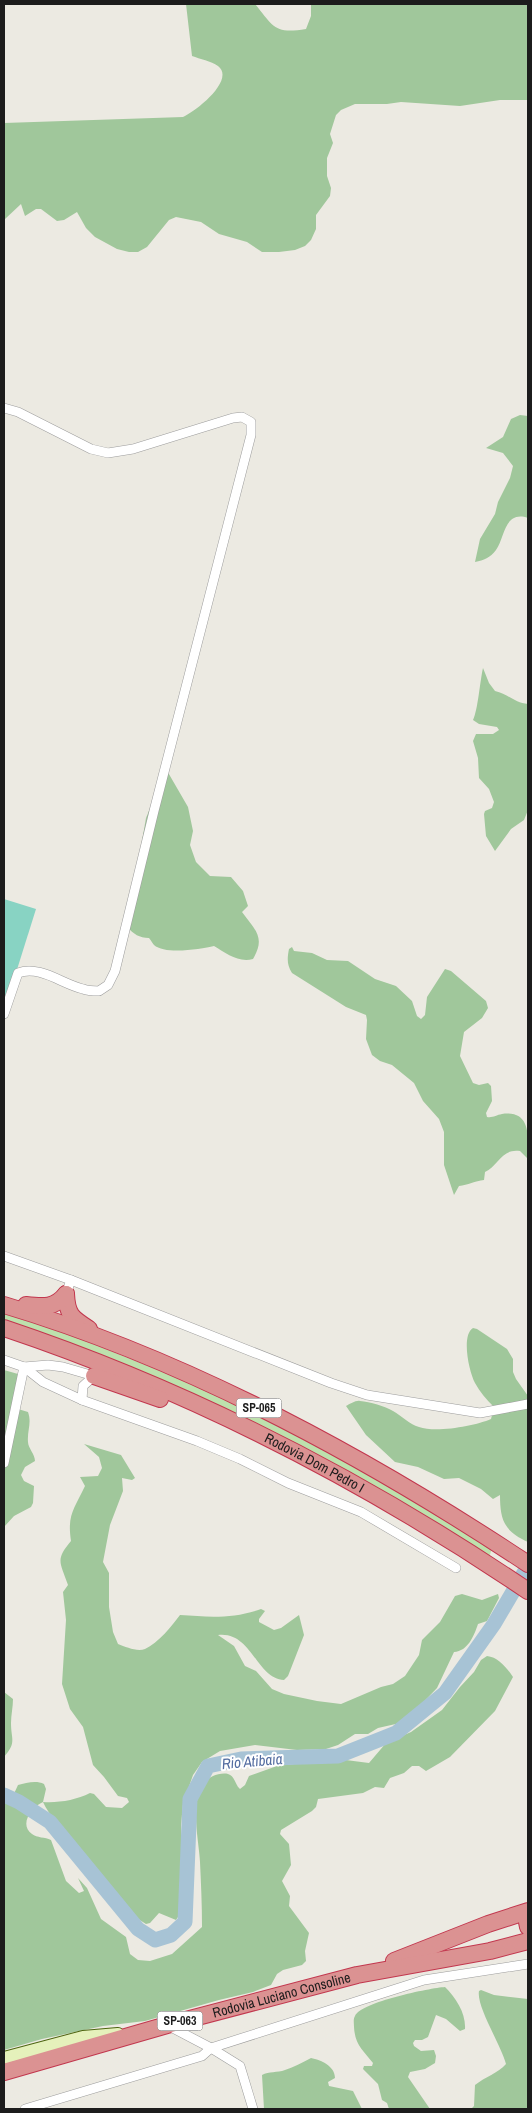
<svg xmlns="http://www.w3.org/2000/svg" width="532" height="2113" font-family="'Archivo Narrow',sans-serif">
<rect width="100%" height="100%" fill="#eceae2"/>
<polygon fill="#bde1ad" points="4,1311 41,1323 203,1388 341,1458 492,1548 489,1558 382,1492 4,1323"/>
<g fill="#a0c79b">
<path d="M186,4H255C274,27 274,34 306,29L311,16V4H528V100H500L460,106L401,102L387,104H355L341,110L336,115L330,134L333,143L327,158V176L331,188L330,196L316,215V229L311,240L305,246L295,250L279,252H262L247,242L219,234L201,222L176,217L169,220L147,247L138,252H129L117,249L95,237L86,228L77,212L64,220L57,221L41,209H36L25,216L21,204L4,220V123L183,117C195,112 236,80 218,66C211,61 200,59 192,56Z"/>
<path d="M520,415L528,416V518C504,510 505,538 496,550C490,558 484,560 475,562L480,539L495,514L498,502L510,478L513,466L503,453L486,448L503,437L511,419Z"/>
<path d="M483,668L489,683L495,691C508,694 515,703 528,704V810L524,820L511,829L495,851L486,836L484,814L485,811L492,808L494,802L489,789L479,778L478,758L473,741L476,734H493L499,730L497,727L479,724L473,720C478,710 480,681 483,668Z"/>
<path d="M166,769L188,807L193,831L190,845L196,862L210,876L231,877L243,891L248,906L242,912C255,930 266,937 253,959C238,963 226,953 214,946C201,949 165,955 154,945C152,943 151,940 149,938C139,938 134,934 127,927L146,818Z"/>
<path d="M292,947L294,951L312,953L327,960L348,961L375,979L396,986L412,1001L417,1016L421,1019L425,1015L427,997L445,969L451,971L486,1001L488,1008L482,1018L464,1032L460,1056L473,1083L479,1085L488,1083L491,1086L492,1101L486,1113L487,1117C493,1118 496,1115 502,1114C532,1110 528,1138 528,1159L520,1151C502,1148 498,1166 485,1172L484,1180C475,1181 468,1185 459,1186L454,1195L444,1165V1132L439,1119L423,1101L414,1083L392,1065L380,1061L372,1055L366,1039L367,1020L366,1015L346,1007L292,973C287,965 287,959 289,949Z"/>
<path d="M473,1328L477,1329L507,1349L513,1359V1372L516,1379L528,1396V1542C504,1531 500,1520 500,1495L493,1499L481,1489L459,1478L444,1479L418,1467L395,1462L366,1435L346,1406C350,1404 356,1400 360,1401C370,1402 385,1406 393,1411C402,1416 409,1424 419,1427C436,1433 475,1426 491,1419L494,1407C486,1399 480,1392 475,1383C469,1372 461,1335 473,1328Z"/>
<path d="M4,1370L18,1374L22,1384L18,1409L28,1412C32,1423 27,1431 28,1442C28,1448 35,1454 35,1461L25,1467L21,1475L24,1481L34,1486L33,1503L31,1507L14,1516L4,1527Z"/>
<path d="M84,1444L121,1455L135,1478L132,1480L122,1478L123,1491L110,1525L103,1562L109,1573V1607L113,1632L118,1644C126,1647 137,1652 145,1649C158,1643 172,1626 180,1615C209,1617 233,1619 261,1609L265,1611L259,1619V1622L274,1630L281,1628L299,1615L304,1635L288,1676L284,1680C256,1679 252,1631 218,1635L234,1646L245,1666L256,1671L272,1689L284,1694L317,1701L341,1704L381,1687L393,1684L405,1676L419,1655L422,1640L440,1622L455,1596L462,1594L482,1600L498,1594L499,1598L487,1621L478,1624C474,1636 468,1651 454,1652L437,1688L415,1711L400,1723L378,1728L368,1734H355L338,1745L326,1749L297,1750L255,1745L220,1751L202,1762L193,1775L183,1804L181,1825L183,1897L180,1914L176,1920L159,1913L150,1923L146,1924L135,1917C109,1891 88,1862 66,1833C58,1823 49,1815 43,1802C33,1806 18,1824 32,1834C37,1838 45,1837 51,1840L66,1881L79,1893L84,1891L78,1878L87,1888L101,1919L126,1937L130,1954L138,1960L150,1961L172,1954L202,1927C202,1905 201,1883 200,1862C199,1838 186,1789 213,1776C217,1774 224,1773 228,1774C235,1776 235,1785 240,1789L245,1785L249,1776L277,1766L338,1759L369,1763L386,1743L411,1732L442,1710L460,1687L474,1672L481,1660L487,1656C498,1657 507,1668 513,1677L495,1711L450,1757L426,1771L419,1766H412L404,1773L390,1778L384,1788L375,1787L363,1793L318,1799L316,1807L312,1811L281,1830L280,1834L289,1844L291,1865L282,1881L290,1896L289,1906L309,1933L305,1951L306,1961L302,1965L283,1970L277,1974L271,1985L253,1992L219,2000L145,2021L103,2026L42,2039L4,2050V1802L12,1798L18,1785C26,1783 36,1780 44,1784L46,1789L43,1802C59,1803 76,1800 90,1793L94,1794L106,1807L122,1808L129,1802L127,1798L118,1796L104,1777L93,1765L83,1727L70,1709L62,1684L66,1620L63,1592L68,1585C60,1562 55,1560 71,1541C67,1515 74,1509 85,1486L80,1477L98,1476L102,1468L99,1457Z"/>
<path d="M4,1692L13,1699C13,1707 11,1715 11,1723C11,1740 17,1742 4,1757Z"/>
<path d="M445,1987C456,1998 466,2013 465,2029L460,2031L446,2019L436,2015L428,2037L422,2040H415L413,2043L414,2046L421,2051L434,2050L436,2056L435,2063L425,2069L410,2072L408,2077L430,2109H389L387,2103L382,2100L378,2084L363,2069L364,2066H372L373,2063C363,2050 355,2045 354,2027C354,2023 353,2019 355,2016C361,2002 430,1988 445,1987Z"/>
<path d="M481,1990L494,1995L528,1999V2109H471L474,2106L475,2085C485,2077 498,2073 506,2064C501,2045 476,2006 479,1991Z"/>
<path d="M311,2058C321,2060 335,2066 335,2078L328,2082L329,2086L353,2091L362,2109H264L262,2075C269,2071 277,2073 285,2070C294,2067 303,2062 311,2058Z"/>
</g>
<polygon fill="#88d3c3" points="4,899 36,909 4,1011"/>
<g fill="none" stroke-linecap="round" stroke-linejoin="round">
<polyline stroke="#a7c3d5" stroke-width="15" points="4,1795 19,1802 50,1822 138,1929 155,1940 171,1935 185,1922 190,1799 208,1766 241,1759 338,1756 396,1733 445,1693 494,1624 528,1566"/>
<defs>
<g id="street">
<path d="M4,408L18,412L91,449L108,453L133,449L233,418L242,417L251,422V435L154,811L115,971L108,985L99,991C94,991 88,991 83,989C62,984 40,965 18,973L4,1014"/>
<polyline points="4,1256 71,1280"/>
<polyline points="66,1294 71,1280 331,1383 367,1395 480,1413 528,1404"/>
<polyline points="4,1360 24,1367 48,1365 63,1367 94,1376"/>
<polyline points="24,1367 43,1382 82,1400 197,1441 240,1459 288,1483 361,1512 456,1568"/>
<polyline points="82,1400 83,1386 94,1376"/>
<polyline points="4,1463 24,1367"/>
<polyline points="169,2026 211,2048 240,2066 253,2109"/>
<polyline points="25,2109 202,2056 211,2048 424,1980 528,1964"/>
</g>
<polyline id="secondary" points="4,2058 83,2037 118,2034"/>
<g id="highway">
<path d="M66,1294C67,1315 72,1318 89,1329"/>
<path d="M4,1305C188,1360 368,1458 528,1564"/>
<path d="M26,1305C44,1307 55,1308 66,1294"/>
<path id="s1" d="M4,1328C192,1391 364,1480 528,1591"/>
<polyline points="94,1376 160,1399"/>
<polyline points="528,1917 527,1922 528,1927"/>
<polyline points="394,1961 488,1924 528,1911"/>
<path id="s2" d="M4,2072L167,2025L357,1975L490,1951L528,1941"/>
</g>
</defs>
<use href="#street" stroke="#9d9d9d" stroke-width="10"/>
<use href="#secondary" stroke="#4d6510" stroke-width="14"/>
<use href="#highway" stroke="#c2374e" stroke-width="18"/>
<use href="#street" stroke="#fff" stroke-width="9"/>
<use href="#secondary" stroke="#e5f1bb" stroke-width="12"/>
<use href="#highway" stroke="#db9292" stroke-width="16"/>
</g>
<g text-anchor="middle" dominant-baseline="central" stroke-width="4" stroke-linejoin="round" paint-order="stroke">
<g fill="#fff" stroke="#606060" stroke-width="1">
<rect x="236.5" y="1398.5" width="45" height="19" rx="4"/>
<rect x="157.5" y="2011.5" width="45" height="19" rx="4"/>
</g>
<g font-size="12" font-weight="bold" fill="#1c1c1c">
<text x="259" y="1408">SP-065</text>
<text x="180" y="2021">SP-063</text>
</g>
<g font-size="14" fill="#1c1c1c" stroke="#fff">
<text stroke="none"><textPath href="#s1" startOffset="339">Rodovia Dom Pedro I</textPath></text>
<text stroke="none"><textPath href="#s2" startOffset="288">Rodovia Luciano Consoline</textPath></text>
</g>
<g font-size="15" font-style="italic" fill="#536ca0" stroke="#fff">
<text transform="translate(252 1761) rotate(-5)">Rio Atibaia</text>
</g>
</g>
<rect width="532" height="2113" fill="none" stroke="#1c1c1c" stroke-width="10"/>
</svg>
